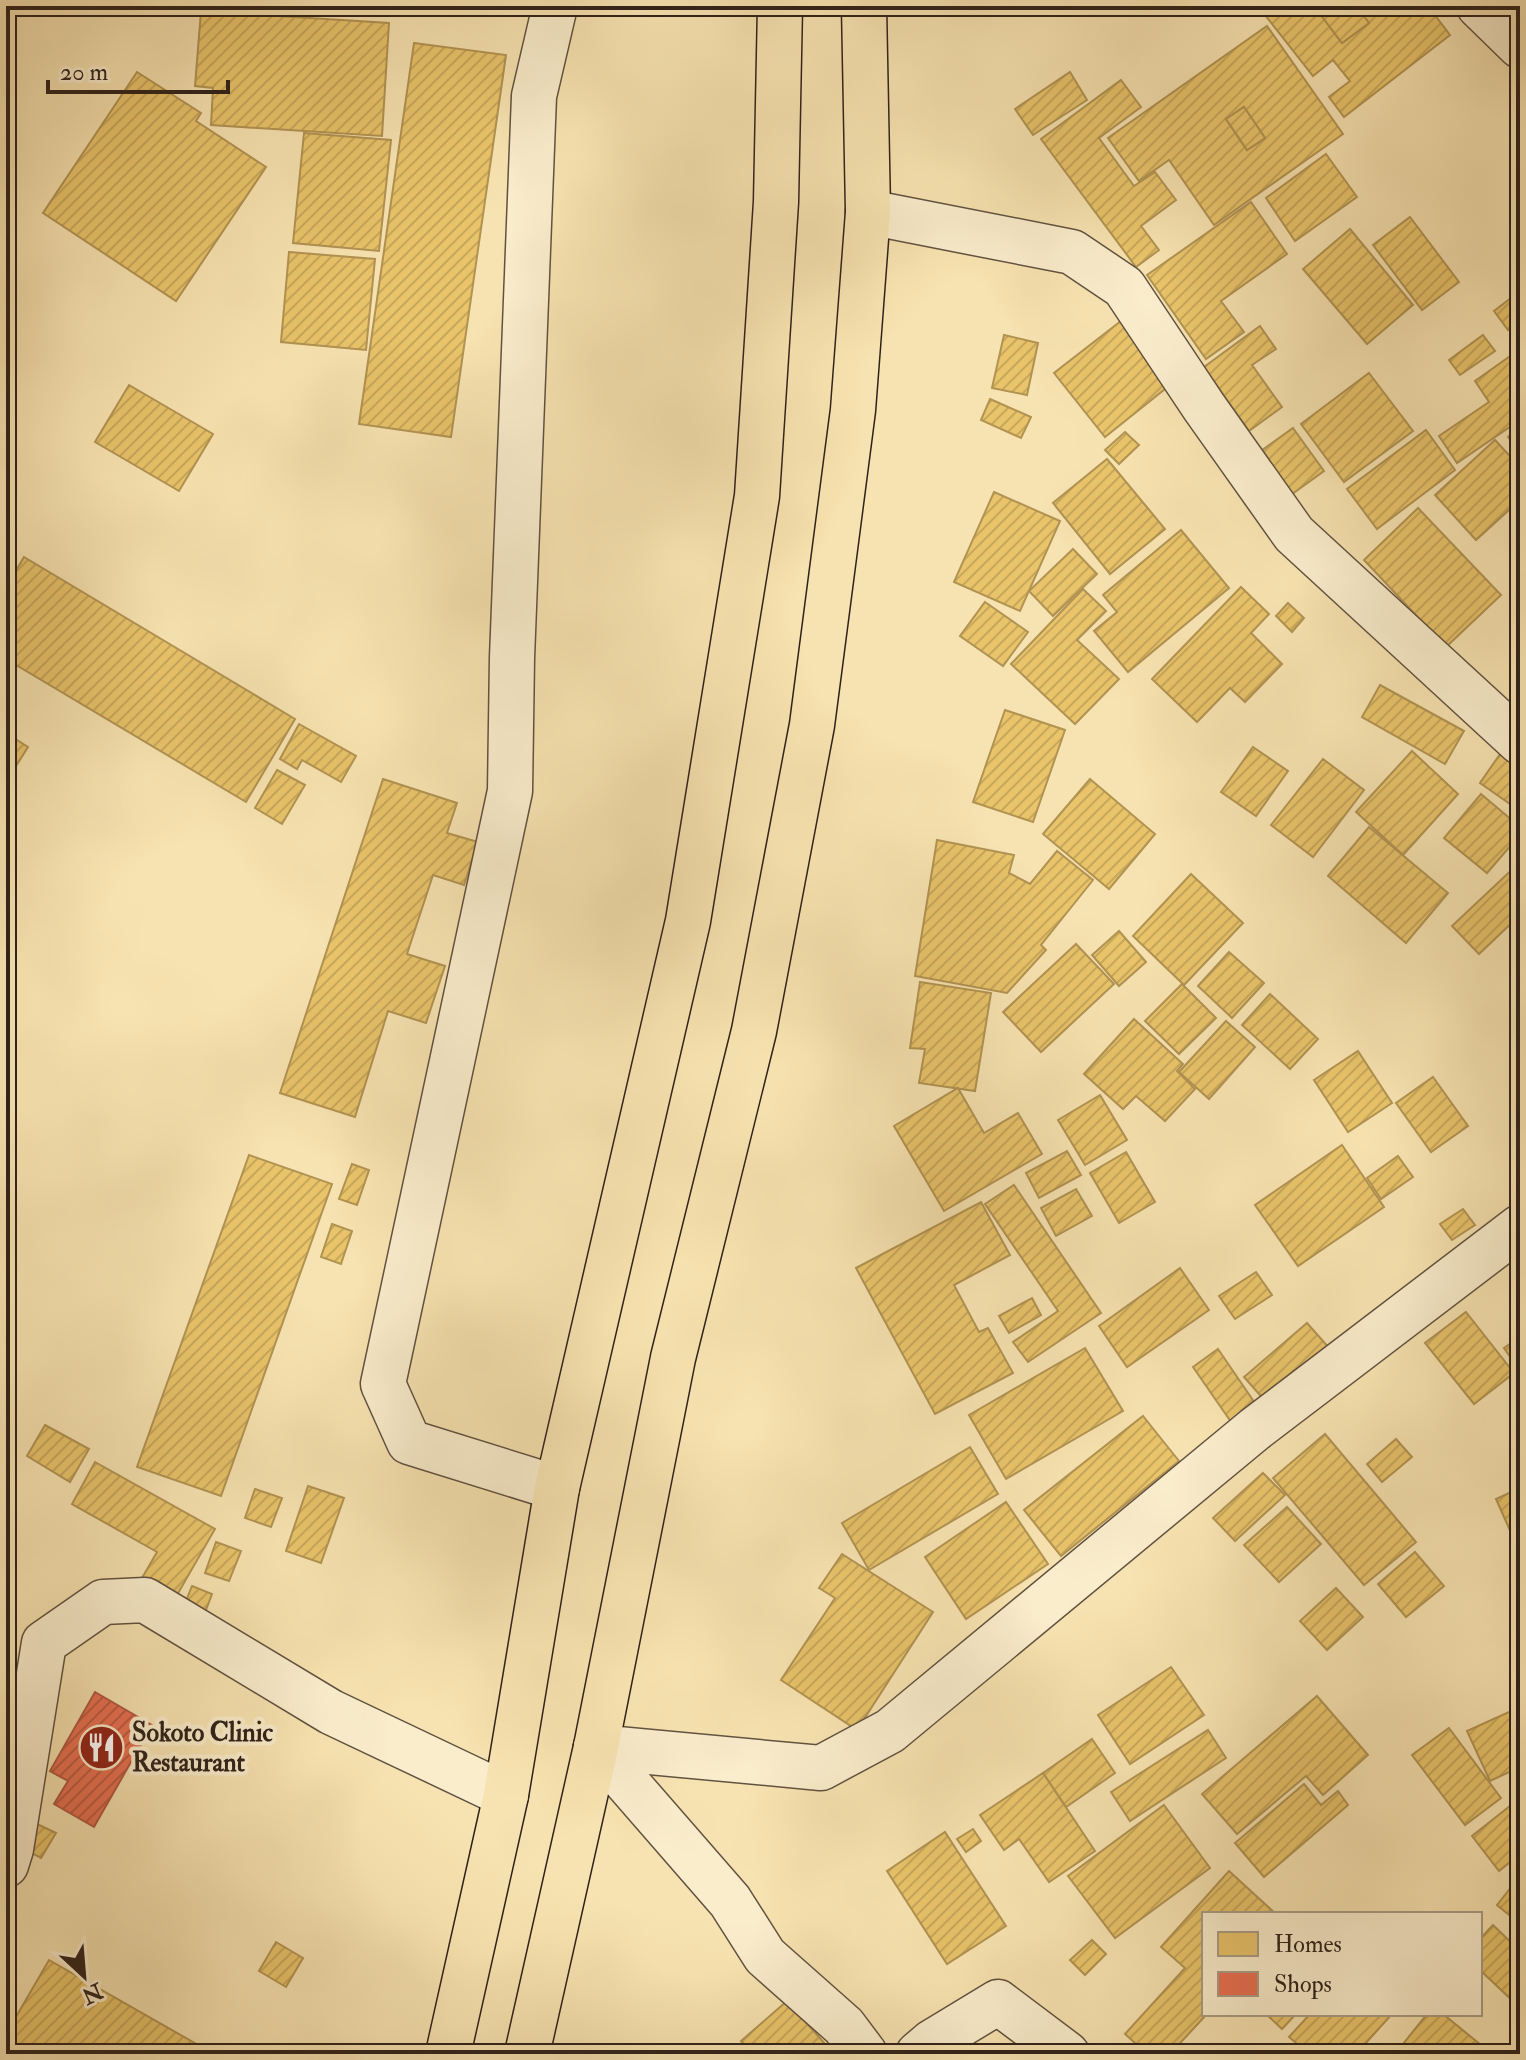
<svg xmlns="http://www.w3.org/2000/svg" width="1526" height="2060" font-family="'IM FELL Double Pica',serif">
<defs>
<pattern id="homes-hatch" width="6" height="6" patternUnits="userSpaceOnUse" patternTransform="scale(2)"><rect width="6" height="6" fill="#e9c46a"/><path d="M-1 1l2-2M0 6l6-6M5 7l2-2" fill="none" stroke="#c8a85b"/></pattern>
<pattern id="shops-hatch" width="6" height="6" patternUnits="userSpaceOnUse" patternTransform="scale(2)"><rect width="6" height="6" fill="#e76f51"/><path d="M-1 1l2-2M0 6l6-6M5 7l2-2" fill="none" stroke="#bc5b42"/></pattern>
</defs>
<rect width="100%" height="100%" fill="#f7e3b1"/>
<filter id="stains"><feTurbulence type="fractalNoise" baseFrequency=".0025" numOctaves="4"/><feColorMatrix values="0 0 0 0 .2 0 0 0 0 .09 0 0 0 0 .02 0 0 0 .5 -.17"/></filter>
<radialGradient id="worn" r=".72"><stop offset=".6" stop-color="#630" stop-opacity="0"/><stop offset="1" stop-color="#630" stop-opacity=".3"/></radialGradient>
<g fill="url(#homes-hatch)" stroke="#b19352" stroke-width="2" fill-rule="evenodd">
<polygon points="1258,6 1314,6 1342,43 1369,23 1356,6 1428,6 1450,35 1344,117 1329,97 1350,81 1333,60 1313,76"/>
<polygon points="1314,6 1356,6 1369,23 1342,43"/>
<polygon points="201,11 389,23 382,136 211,125 213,88 195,86"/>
<path d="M1267,26L1343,134L1214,225L1169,160L1139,181L1108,138ZM1244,107L1265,138L1247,150L1226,119Z"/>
<polygon points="414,43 506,55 451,437 359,424"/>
<polygon points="137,72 201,113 196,121 266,167 176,301 43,213"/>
<polygon points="1070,72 1087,100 1033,135 1015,109"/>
<polygon points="1121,80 1141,107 1099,138 1134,186 1155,172 1176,200 1141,226 1159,250 1136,267 1041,139"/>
<polygon points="1244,107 1265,138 1247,150 1226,119"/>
<polygon points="304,133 391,140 379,251 293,243"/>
<polygon points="1326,154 1357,197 1295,241 1266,198"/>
<polygon points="1251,202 1287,254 1221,301 1244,332 1206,359 1147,275"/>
<polygon points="1410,217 1459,282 1422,310 1373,245"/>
<polygon points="1350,229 1413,305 1367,344 1303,269"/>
<polygon points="289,252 375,259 366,350 281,342"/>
<polygon points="1520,291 1520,320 1508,330 1494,311"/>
<polygon points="1121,321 1170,385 1105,437 1054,373"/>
<polygon points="1260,326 1276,349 1252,365 1282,407 1249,431 1204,367"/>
<polygon points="1004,335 1038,343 1027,395 992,388"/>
<polygon points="1483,335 1495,351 1460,375 1449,360"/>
<polygon points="1516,352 1520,358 1520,420 1457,463 1439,436 1489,402 1475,381"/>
<polygon points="1369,373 1413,431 1344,482 1301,424"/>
<polygon points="129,385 213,434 179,491 95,442"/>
<polygon points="990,399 1031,417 1021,438 981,420"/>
<polygon points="1520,427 1520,452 1508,437"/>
<polygon points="1293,428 1324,471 1288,497 1258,453"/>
<polygon points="1426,430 1455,470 1377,529 1347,489"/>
<polygon points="1125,432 1139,445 1119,464 1105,450"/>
<polygon points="1495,440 1520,467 1520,500 1476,540 1435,495"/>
<polygon points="1107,459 1165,529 1110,574 1053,503"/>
<polygon points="994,492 1060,521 1020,611 954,582"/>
<polygon points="1418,508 1501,595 1446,647 1364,560"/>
<polygon points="1181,530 1229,588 1128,672 1094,631 1117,612 1103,595"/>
<polygon points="1073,549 1097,574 1053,616 1029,591"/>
<polygon points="24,557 295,719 246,802 6,659 6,588"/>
<polygon points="1241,587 1269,614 1251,633 1282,664 1245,702 1230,688 1197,722 1152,679"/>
<polygon points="1083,589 1106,611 1077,640 1119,679 1075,724 1011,664"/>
<polygon points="985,602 1028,632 1003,666 960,636"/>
<polygon points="1288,603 1304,618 1292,632 1276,616"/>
<polygon points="1380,685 1464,731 1445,764 1362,717"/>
<polygon points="1005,710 1065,730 1033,822 973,802"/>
<polygon points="299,724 356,756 341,782 302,760 297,769 280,759"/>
<polygon points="6,733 28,747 6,782"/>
<polygon points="1507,744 1520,754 1520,811 1480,783"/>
<polygon points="1253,747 1288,771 1256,816 1221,792"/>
<polygon points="1412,751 1458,794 1403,855 1356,812"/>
<polygon points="1323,759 1364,790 1313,857 1271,825"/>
<polygon points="277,770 305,785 282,824 255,808"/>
<polygon points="383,779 457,803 447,833 478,842 464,885 433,875 407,954 445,966 426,1023 388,1011 355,1117 280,1093"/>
<polygon points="1090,779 1155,834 1109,889 1043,834"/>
<polygon points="1481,794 1520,827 1520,835 1487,873 1444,838"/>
<polygon points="1369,827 1448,893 1406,943 1328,876"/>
<polygon points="937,840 1014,855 1009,873 1030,884 1057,851 1093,880 1041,945 1046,950 1007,993 915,976"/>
<polygon points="1520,862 1520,915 1479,954 1452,926"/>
<polygon points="1191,874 1243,923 1184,985 1133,936"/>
<polygon points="1119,931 1146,962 1119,986 1092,955"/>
<polygon points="1076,944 1114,984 1041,1052 1003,1012"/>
<polygon points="1229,952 1264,983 1232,1018 1198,986"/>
<polygon points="920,982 991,993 975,1091 919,1083 925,1049 910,1048"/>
<polygon points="1182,984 1216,1018 1179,1054 1145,1021"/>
<polygon points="1270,994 1318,1039 1290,1069 1242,1025"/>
<polygon points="1134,1019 1183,1064 1177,1071 1195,1089 1165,1121 1136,1096 1123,1109 1084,1074"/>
<polygon points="1226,1021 1255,1047 1209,1099 1179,1072"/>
<polygon points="1358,1051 1392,1103 1348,1132 1314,1080"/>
<polygon points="1433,1077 1468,1126 1431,1152 1396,1103"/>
<polygon points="958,1088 984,1133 1018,1113 1042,1154 944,1211 894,1126"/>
<polygon points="1100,1095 1127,1140 1085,1165 1058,1120"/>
<polygon points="1342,1145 1384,1207 1298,1266 1255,1205"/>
<polygon points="1067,1151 1081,1175 1039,1198 1026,1173"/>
<polygon points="1126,1152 1155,1202 1119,1223 1090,1173"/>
<polygon points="249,1155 332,1184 221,1496 137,1467"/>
<polygon points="1398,1156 1413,1177 1381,1199 1367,1178"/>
<polygon points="352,1164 369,1170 357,1205 339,1199"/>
<polygon points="1014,1185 1101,1313 1028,1362 1013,1342 1058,1311 985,1204"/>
<polygon points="1076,1189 1092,1216 1056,1236 1041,1208"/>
<polygon points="981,1202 1010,1255 954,1285 979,1332 988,1328 1013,1373 935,1414 856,1268"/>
<polygon points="1463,1209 1475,1225 1452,1240 1440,1224"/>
<polygon points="332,1224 352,1231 341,1264 321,1257"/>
<polygon points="1180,1268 1209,1310 1127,1367 1099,1326"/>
<polygon points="1256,1272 1272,1295 1235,1319 1219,1296"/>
<polygon points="1032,1298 1041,1315 1009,1333 999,1316"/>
<polygon points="1466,1312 1514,1373 1474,1404 1425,1343"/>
<polygon points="1307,1323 1330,1349 1267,1403 1244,1377"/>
<polygon points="1520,1337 1520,1371 1504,1348"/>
<polygon points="1085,1348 1123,1411 1006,1479 969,1415"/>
<polygon points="1218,1349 1261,1412 1236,1429 1193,1367"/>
<polygon points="1143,1416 1179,1461 1061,1556 1024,1510"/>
<polygon points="45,1425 89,1449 70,1482 27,1456"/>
<polygon points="1325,1434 1416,1542 1364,1585 1273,1478"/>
<polygon points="1396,1439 1412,1457 1382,1482 1367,1464"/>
<polygon points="970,1447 998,1494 869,1570 842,1523"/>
<polygon points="95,1462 215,1529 169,1609 135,1590 157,1552 72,1504"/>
<polygon points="1263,1473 1285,1495 1235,1541 1213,1518"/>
<polygon points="308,1486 344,1498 321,1563 286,1551"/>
<polygon points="1520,1488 1520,1553 1496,1499"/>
<polygon points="255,1489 282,1498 271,1527 245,1518"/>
<polygon points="1006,1502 1048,1564 966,1619 925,1557"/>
<polygon points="1287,1507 1321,1544 1279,1582 1244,1545"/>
<polygon points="216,1542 241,1551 229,1581 205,1573"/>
<polygon points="1415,1552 1444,1586 1406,1617 1378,1584"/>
<polygon points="842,1554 933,1612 857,1730 781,1680 835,1598 819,1588"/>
<polygon points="192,1586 212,1594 203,1618 182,1611"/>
<polygon points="1336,1588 1363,1617 1327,1650 1300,1621"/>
<polygon points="1171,1667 1204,1715 1130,1764 1098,1715"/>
<polygon points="1317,1696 1368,1755 1323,1795 1306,1776 1237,1834 1202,1794"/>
<polygon points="1520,1707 1520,1767 1490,1781 1467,1731"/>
<polygon points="1449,1728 1501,1798 1465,1825 1412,1755"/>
<polygon points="1208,1730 1226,1758 1130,1821 1111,1792"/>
<polygon points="1092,1739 1115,1773 1066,1807 1043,1773"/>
<polygon points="1043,1773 1095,1851 1049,1882 1019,1839 1004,1850 980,1815"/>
<polygon points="1304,1784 1321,1805 1338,1791 1348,1805 1264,1877 1235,1843"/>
<polygon points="1520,1798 1520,1854 1499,1871 1472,1836"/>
<polygon points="1164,1805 1210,1868 1115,1938 1068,1876"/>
<polygon points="37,1824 56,1833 41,1858 23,1848"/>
<polygon points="973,1829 981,1841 966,1852 957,1839"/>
<polygon points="945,1832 1006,1926 947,1964 887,1871"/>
<polygon points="1229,1871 1276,1914 1204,1914 1204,2014 1207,2014 1170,2054 1147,2054 1125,2034 1185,1968 1161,1947"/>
<polygon points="1520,1876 1520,1924 1497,1905"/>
<polygon points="1493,1925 1520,1951 1518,2006 1480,1970 1480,1939"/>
<polygon points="1092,1940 1106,1954 1085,1975 1070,1960"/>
<polygon points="276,1942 303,1958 286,1987 259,1971"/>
<polygon points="49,1960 214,2054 6,2054 6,2034"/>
<polygon points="787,2001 834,2054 752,2054 741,2041"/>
<polygon points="1266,2014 1296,2014 1282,2029"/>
<polygon points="1310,2014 1392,2014 1356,2054 1309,2054 1289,2037"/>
<polygon points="1427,2014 1443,2014 1492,2054 1395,2054"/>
</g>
<polygon fill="url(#shops-hatch)" stroke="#b05840" stroke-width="2" points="95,1692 152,1725 94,1827 54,1804 68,1781 50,1771"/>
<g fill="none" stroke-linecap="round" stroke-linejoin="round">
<defs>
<g id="street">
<polyline points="555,6 534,96 512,658 510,791 383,1384 409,1442 557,1488"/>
<polyline points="1479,6 1520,46"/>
<polyline points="868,212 1072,252 1124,287 1204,407 1294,534 1520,742"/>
<polyline points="596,1747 821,1768 890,1731 1255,1429 1520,1227"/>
<polyline points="596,1747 730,1901 765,1956 844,2026 865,2054"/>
<polyline points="6,1865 11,1849 44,1643 103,1602 145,1600 331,1712 506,1795"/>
<polyline points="918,2054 932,2042 998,2002 1067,2054"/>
</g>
<g id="primary">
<polyline points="448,2054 506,1795 557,1488 688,921 757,496 776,202 780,6"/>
<polyline points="527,2054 596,1747 673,1358 754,1031 812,725 853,410 868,212 864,6"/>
</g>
</defs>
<use href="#street" stroke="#615240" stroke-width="47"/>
<use href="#primary" stroke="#2f221a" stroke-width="47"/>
<use href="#street" stroke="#faedcc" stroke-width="44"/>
<use href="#primary" stroke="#f7e3b1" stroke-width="44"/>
</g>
<defs>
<symbol id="restaurant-disc" viewBox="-11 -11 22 22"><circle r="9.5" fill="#8f2418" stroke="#faedcc"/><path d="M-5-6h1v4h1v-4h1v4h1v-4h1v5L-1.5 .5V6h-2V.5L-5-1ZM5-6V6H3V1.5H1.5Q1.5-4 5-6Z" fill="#fff"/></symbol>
</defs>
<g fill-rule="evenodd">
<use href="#restaurant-disc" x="76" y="1722" width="51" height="51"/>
</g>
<g text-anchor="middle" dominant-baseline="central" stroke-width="8" stroke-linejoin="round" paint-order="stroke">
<g font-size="26" font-weight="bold" fill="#2f221a" stroke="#faedcc" text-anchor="start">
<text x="132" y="1733">Sokoto Clinic<tspan x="132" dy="30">Restaurant</tspan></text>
</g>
</g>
<rect width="1526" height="2060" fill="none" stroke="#f7e3b1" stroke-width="32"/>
<rect x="8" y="8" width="1510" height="2044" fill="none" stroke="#2f221a" stroke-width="4"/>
<rect x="16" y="16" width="1494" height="2028" fill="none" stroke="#2f221a" stroke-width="2"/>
<rect x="1202" y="1912" width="280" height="104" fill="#faedcc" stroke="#a99c85" stroke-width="2"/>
<rect x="1218" y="1932" width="40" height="24" fill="#e9c46a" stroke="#a99c85" stroke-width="2"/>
<text x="1274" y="1952" font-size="24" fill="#2f221a">Homes</text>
<rect x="1218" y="1972" width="40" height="24" fill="#e76f51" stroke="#a99c85" stroke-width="2"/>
<text x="1274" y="1992" font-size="24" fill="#2f221a">Shops</text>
<g transform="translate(84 1976) rotate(154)" stroke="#faedcc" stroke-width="6" paint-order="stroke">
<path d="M0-6L14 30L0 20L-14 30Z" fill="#2f221a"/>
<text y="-12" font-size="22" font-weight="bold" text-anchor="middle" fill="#2f221a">N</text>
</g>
<path d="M48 80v12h180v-12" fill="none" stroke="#2f221a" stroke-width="4"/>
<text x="60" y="80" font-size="24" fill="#2f221a" stroke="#faedcc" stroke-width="6" paint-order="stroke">20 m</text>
<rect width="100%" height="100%" filter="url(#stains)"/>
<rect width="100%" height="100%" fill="url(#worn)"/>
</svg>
